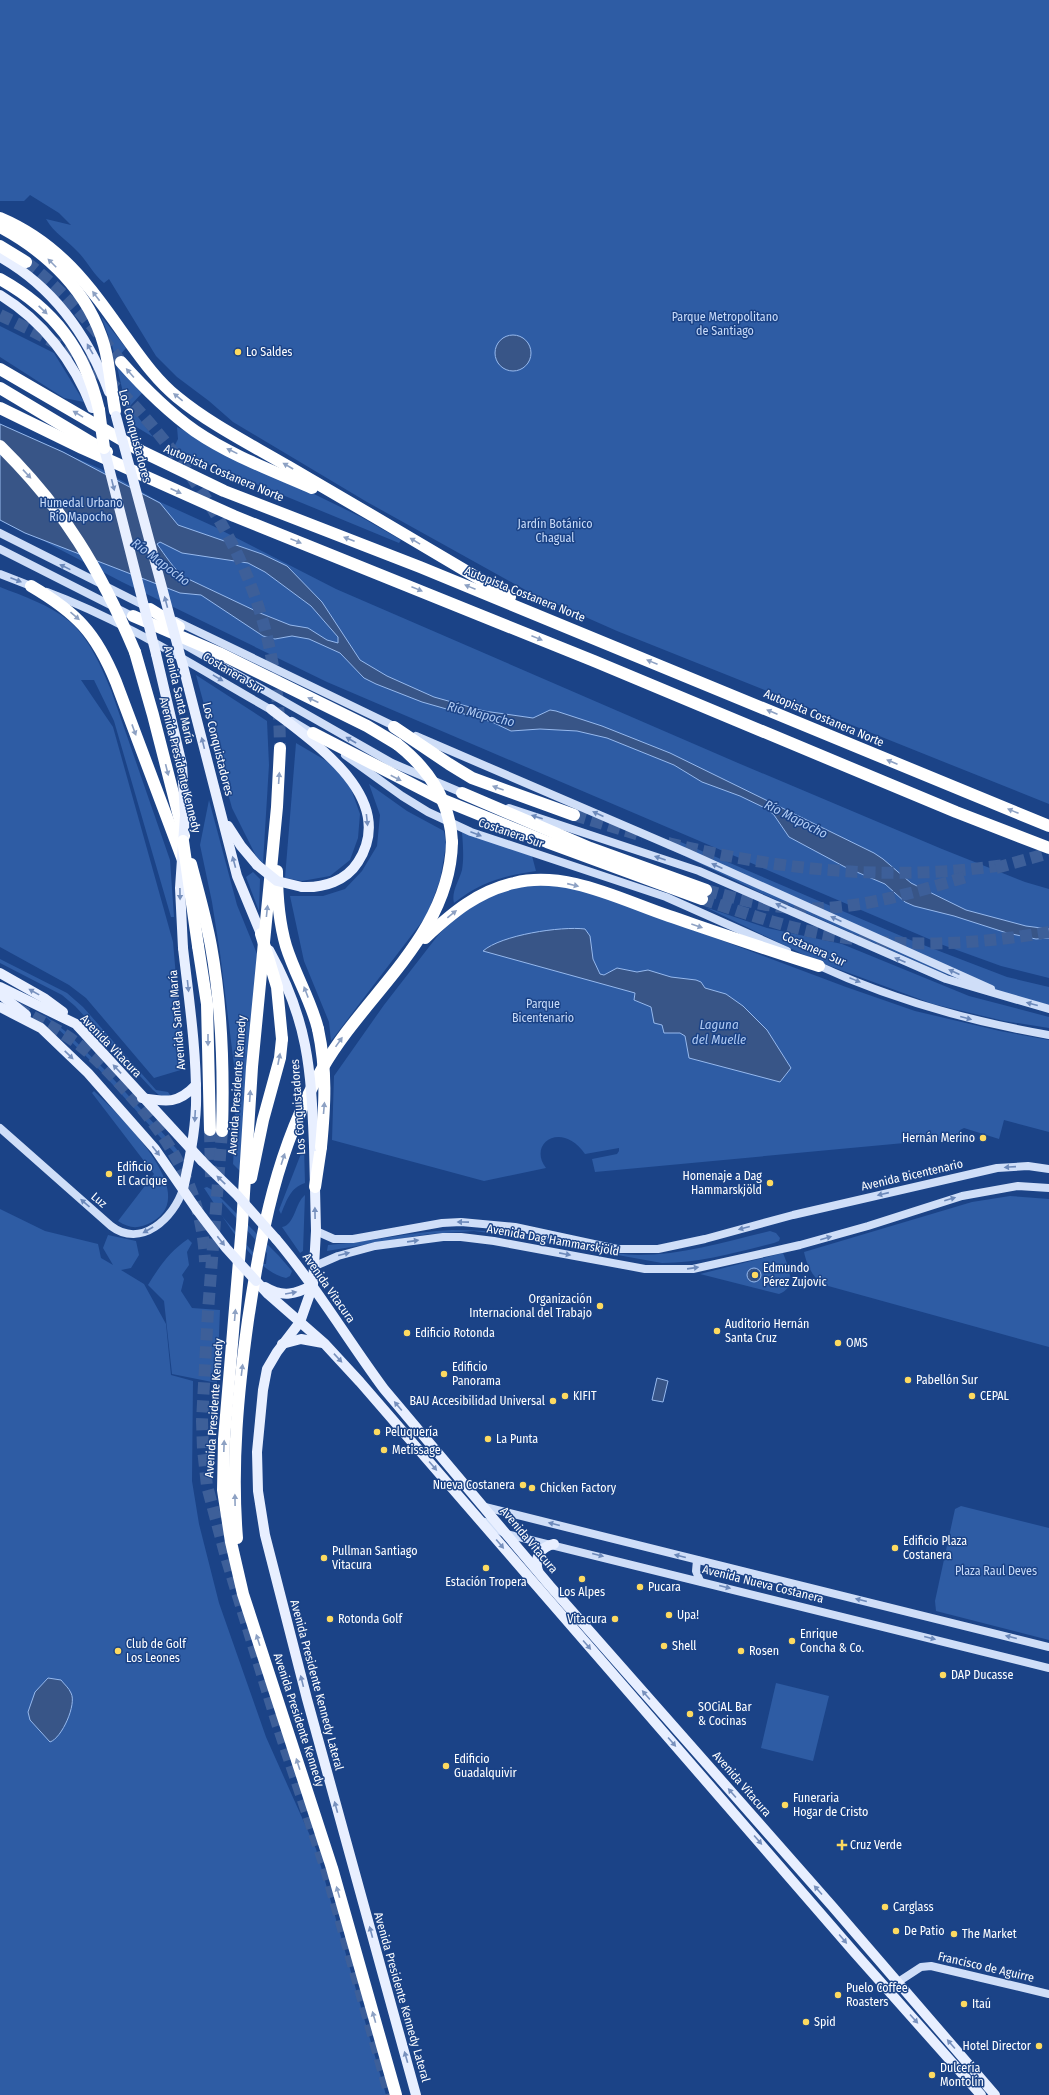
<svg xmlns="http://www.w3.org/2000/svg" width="1049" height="2095" font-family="'Fira Sans Condensed',sans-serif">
<rect width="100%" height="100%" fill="#1b4387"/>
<g fill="#2e5ca4">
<path d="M0,0H1049V804L617,631L529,592L367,502L233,422L209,401L177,377L156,356L109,279L104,283C93,274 88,262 78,252C67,240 54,233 46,219L71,225L59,213L30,195L24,201H0Z"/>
<polygon points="101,316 126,348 119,356 143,392 130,406 153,437 130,423 112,345"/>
<polygon points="0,326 54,353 84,402 64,398 0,357"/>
<polygon points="0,425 101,469 158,501 213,526 336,589 738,763 942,849 1025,882 1049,889 1049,978 1001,966 943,945 327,682 122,582 0,518"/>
<polygon points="177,427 361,517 401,540 399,543 181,453 174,447 178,439"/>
<path d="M0,587C23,596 50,605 69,621C89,638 101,666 111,690L170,860L174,917H171L114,721L94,680H81L113,727L173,942L184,1069L154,1078L86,998L69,985L0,947Z"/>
<polygon points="196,675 267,721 269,765 263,863 258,860 232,808"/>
<polygon points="296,743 330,763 350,786 360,814 358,838 350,860 330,876 302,881 285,878"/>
<polygon points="369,784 407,811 444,831 446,845 440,880 427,915 331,1041 329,1022 304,961 290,896 323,896 345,889 362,871 377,846 380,815"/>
<polygon points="209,800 237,905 257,954 240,1171 233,1164 235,1130 235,1073 220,953 212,902 200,845"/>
<path d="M462,832L532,856L536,871C502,876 481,882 454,903C451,892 459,881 462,870C464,858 463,845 462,832Z"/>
<polygon points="669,837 913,941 1007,977 1049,987 1049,1005 981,987 938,971 761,893 674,851"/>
<polygon points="253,872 260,879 259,911 246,877"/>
<path d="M522,885L570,886L617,901L846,987L915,1011L1000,1031L1049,1040V1132L1004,1120L999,1139L964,1128L960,1130L958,1138L595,1172L592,1159L617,1154L619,1151V1148L585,1154C562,1120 527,1143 546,1168L484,1181L332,1140L334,1076L384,1005L439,934L459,915L495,892Z"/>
<polygon points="705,907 767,928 842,944 969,996 1049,1017 1049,1028 1004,1021 933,1004 819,962"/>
<polygon points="0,959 67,993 83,1007 156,1090 168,1092 172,1098 159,1095 153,1090 75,1006 62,995 0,963"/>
<polygon points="42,1013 65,1031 106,1071 169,1140 179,1152 179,1158 95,1065"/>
<path d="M94,1091C117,1113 204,1194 152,1222C139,1229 130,1229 118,1221L154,1174L92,1093Z"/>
<path d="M304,1146L305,1183C290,1188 287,1200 281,1214L279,1210Z"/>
<path d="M207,1187L214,1191L279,1256L292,1271L290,1276L286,1278C253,1271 223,1216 204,1188Z"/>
<path d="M305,1195L303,1251L300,1253L282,1227C295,1225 295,1203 305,1195Z"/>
<path d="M1010,1196L1049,1199V1347L821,1284C811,1273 807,1266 804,1252L972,1202Z"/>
<polygon points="0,1209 45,1231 98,1244 101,1258 113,1265 103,1248 108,1235 136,1241 139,1255 131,1268 121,1270 144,1284 166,1324 171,1375 193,1381 192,1481 199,1524 219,1603 266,1737 316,1849 386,2095 0,2095"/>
<path d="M452,1230C488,1230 525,1234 561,1241C586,1245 612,1255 638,1255C683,1255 727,1241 770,1231L776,1233L780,1238L779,1241L774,1243C737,1252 700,1263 662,1263L517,1237L474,1231L429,1234L327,1251L328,1245C370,1242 410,1232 452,1230Z"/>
<path d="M188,1239L192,1243L187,1252L189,1265L182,1275L184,1279L181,1291L192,1308L220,1310L217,1383L172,1374L164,1301L148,1285C159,1267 170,1251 188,1239Z"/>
<path d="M783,1253C788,1266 798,1287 779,1294L700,1274Z"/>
<polygon points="961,1506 1049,1528 1049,1640 936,1611 935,1601 955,1509"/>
<polygon points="776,1683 829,1696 813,1761 761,1748"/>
</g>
<g fill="#385587" stroke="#96b9ee" fill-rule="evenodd">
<circle cx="513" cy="353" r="18"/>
<path d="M0,424L63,452L160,503L178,525L262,554L287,566L322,602L360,660L387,676L434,697L484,711L533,718L550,710L556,711L602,726L670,753L874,853L883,859L911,883L966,910L1026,926L1049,929V938L1036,939L1007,933L954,916L914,906L905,902L885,884L845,867L789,837L774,815L767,809L740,796L702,782L674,765L607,738L577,731L540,729L511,731L492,722L422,702L376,684L364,678L340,653L309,639L292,636L275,639L263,636L201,595L180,593L25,533L0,520ZM160,542L182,553L248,563L265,572L311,606L338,637V643L327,640L308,628L290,625L260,613L184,577C173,568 165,555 157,544Z"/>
<path d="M585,929L590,936L593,959L600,974L604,975L617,968L637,972L648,970L671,977L696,980L701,982L705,988L726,994L743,1006L767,1030L791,1068L780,1082L689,1058L685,1036L680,1033H664L662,1025L654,1023L651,1007L634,1000L635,993L483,951C501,935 561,926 585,929Z"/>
<circle cx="754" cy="1275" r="7"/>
<polygon points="657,1378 668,1381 663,1402 652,1400"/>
<path d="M48,1678L61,1680C64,1684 69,1688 71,1693C77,1704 62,1738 50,1742L30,1720L28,1712L35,1692Z"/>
</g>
<polygon fill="#1b4387" points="222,1202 267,1253 266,1264 263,1264 221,1215"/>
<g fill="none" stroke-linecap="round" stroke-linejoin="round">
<g stroke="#3d5f99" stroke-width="12" stroke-dasharray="12 6" stroke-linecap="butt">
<path d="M26,262C63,290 92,325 121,362"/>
<path d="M0,315C34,331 67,348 97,371C128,396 153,426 177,457C246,549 279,633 280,748"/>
<polyline points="574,815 643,836"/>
<path d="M668,843C780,870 890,882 1004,865"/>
<polyline points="996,868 1049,853"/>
<path d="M706,890C734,898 763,906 792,908C851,912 913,893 969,876"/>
<path d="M702,899C747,914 793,930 840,937C910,948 979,944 1049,932"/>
<path d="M17,1008C39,1020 62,1031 82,1047C99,1061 114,1077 129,1094C173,1142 203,1195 205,1262"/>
<polyline points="210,1130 211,1177"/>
<polyline points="222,1131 208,1311 202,1421 203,1449 207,1486 226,1557 277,1723 326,1869 390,2095"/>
</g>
<g stroke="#cfdef8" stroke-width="8">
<polyline points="0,533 147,607"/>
<polyline points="0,549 136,618"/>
<polyline points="0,574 36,588"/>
<path d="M47,592C128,622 200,670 275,712"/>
<polyline points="176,621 398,728"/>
<polyline points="178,641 392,763 465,794"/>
<polyline points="292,721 317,736"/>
<polyline points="416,736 688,853 991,989"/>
<polyline points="345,755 402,796 428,812 471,832 666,897 787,951"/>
<polyline points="509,808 699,871 946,979 1049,1009"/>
<path d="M815,964C890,999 968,1021 1049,1035"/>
<path d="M0,1128L111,1226C141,1249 174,1218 183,1189"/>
<polyline points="316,1231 334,1239 353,1239 442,1223 461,1222 515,1227 617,1249 658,1249 705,1239 793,1215 997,1168 1028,1166 1049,1169"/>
<polyline points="315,1266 338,1256 375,1246 443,1237 461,1237 494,1241 645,1269 693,1269 800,1245 868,1226 962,1196 1018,1186 1049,1188"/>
<polyline points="485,1507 1049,1647"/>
<polyline points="485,1522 506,1534 1049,1668"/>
<polyline points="697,1560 696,1571 700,1581"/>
<polyline points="898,1982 921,1967 931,1966 1049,1994"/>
</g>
<g stroke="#e8efff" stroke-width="10">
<path d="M0,257C53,287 88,336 109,392"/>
<path d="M0,295C43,321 74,362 92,408"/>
<polyline points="156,654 182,765"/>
<polyline points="183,666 237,876 261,934"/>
<path d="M271,709C314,743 399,798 358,862C346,881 324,888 302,887"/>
<polyline points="228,826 241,846 257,865"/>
<path d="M183,948C189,1000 197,1053 196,1105C195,1134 189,1162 183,1189"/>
<polyline points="0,973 44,998 63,1012"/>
<polyline points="0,987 76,1024 202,1161"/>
<polyline points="0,994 26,1015"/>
<polyline points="0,1007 41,1028 88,1073 155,1149 197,1210"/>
<path d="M142,1098C167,1102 178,1104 196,1085"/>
<polyline points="314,1146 316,1231 313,1285 300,1322 277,1352 267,1369 263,1390 257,1452 258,1491 265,1535 307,1699 416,2095"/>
<path d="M276,1239C316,1286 347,1339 384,1389L550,1586L832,1906L995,2095"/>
<polyline points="256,1281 268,1294 324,1343 360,1382 854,1952 981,2095"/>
<path d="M265,1287C283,1298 296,1294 313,1285"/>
<polyline points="282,1344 301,1339 323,1343"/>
<path d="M538,1571C534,1558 540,1547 554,1544"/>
</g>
<g stroke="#fff" stroke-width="12">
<path d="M0,218C59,243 89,285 125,336C141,358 156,380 177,397C211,425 252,445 289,467C363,510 436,553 510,597"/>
<path d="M0,227C47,252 89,292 104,345C110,366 111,389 115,411"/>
<polyline points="0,246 26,262"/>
<path d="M0,279C54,309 85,350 99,410"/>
<path d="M121,362C144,388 167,411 195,431C230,455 273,471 312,488"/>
<polyline points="0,369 141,451 224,491 420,567 1049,826"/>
<polyline points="0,388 107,452"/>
<polyline points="0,408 82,448 234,516 594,661 956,812 1049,848"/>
<path d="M31,586C77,613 96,633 116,682L184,863"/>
<polyline points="150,609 179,627"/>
<polyline points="133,616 219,653 367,726 397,744"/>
<polyline points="135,652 153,715 184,836"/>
<polyline points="394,727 449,764 472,778 574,815"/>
<polyline points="313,733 441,799 547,842 702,899"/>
<polyline points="280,748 277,807 252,1067 242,1225 224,1439 223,1490 231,1542 243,1594 332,1868 396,2095"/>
<polyline points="462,793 590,848 706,890"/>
<path d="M191,864C198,891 206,918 211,946C222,1007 224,1068 222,1131"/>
<path d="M277,871C277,896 279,922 286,946C295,975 311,1000 318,1029"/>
<path d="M425,938C452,913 478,891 514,883C566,870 621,900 669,916C719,933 768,950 819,966"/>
<polyline points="198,946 207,1004 210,1130"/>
<polyline points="251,1178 263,1120 280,1058 282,1039"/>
<polyline points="315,1187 321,1147"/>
<path d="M237,1538C231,1465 238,1392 248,1320C261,1233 277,1147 322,1069C365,993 450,936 452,842"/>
</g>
<g stroke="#e8efff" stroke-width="10">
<polyline points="116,416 183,666"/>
<polyline points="102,440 156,654"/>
<polyline points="182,765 185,815 180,888 183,948"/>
<polyline points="257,865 277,881 302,887"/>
<path d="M269,950C308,1020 311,1068 314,1146"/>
<polyline points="202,1161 237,1195 276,1239"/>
<polyline points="197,1210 226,1248 256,1281"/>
</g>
<g stroke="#fff" stroke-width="12">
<polyline points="99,410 104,448"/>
<path d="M0,446C64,509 100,569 135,652"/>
<path d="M397,744C429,769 450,801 452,842"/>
<polyline points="183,841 198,946"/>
<polyline points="261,934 277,987 282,1039"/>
<path d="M318,1029C327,1071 325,1105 321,1147"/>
</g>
</g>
<defs><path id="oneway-solid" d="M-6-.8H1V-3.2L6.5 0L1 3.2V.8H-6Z"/></defs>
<g fill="#8da1c3">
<use href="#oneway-solid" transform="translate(52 263) rotate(-135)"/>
<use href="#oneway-solid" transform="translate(96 296) rotate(-127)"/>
<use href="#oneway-solid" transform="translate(43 310) rotate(43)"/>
<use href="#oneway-solid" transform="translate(130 373) rotate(-131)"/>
<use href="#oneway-solid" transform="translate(178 397) rotate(-141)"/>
<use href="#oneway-solid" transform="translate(78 414) rotate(-149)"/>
<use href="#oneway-solid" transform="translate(232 451) rotate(-154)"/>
<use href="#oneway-solid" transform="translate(288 466) rotate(-150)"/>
<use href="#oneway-solid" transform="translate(27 474) rotate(47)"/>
<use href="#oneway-solid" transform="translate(176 491) rotate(24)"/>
<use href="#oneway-solid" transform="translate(349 539) rotate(-159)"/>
<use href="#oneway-solid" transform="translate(296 541) rotate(22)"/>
<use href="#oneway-solid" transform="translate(415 541) rotate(-149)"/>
<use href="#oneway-solid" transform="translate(470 587) rotate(-158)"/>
<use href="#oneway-solid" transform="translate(417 589) rotate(22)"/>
<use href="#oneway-solid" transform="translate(75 616) rotate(41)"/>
<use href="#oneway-solid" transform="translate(537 638) rotate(22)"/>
<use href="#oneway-solid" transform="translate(652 662) rotate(-158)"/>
<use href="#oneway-solid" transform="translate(313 700) rotate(-155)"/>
<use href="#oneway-solid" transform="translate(772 712) rotate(-157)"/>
<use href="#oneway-solid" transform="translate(134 730) rotate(70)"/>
<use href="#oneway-solid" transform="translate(892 762) rotate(-157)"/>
<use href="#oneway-solid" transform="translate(167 770) rotate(76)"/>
<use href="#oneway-solid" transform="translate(279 778) rotate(-86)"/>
<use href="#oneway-solid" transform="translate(396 778) rotate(27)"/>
<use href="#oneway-solid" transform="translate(498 788) rotate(-160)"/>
<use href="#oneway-solid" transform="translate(1013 811) rotate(-158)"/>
<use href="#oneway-solid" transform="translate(573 885) rotate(13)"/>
<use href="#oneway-solid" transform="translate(267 911) rotate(-84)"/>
<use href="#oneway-solid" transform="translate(452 914) rotate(-39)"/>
<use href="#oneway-solid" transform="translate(697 926) rotate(19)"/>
<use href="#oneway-solid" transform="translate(306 992) rotate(-111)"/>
<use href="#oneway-solid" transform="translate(208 1040) rotate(90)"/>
<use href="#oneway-solid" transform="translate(339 1042) rotate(-55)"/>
<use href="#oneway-solid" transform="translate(279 1059) rotate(-79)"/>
<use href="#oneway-solid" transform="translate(250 1096) rotate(-86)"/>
<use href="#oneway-solid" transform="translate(324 1108) rotate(-85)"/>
<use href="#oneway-solid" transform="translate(283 1159) rotate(-72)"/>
<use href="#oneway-solid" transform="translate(235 1315) rotate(-85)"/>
<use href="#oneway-solid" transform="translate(242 1370) rotate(-83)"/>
<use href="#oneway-solid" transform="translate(224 1446) rotate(-88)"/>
<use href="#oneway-solid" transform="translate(235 1500) rotate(-91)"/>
<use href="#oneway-solid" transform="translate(258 1640) rotate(-108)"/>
<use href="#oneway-solid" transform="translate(298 1764) rotate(-108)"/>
<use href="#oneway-solid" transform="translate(338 1892) rotate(-106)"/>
<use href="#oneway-solid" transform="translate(374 2017) rotate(-106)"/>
</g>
<g fill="#7790bd">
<use href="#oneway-solid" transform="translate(90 349) rotate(-120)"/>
<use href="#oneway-solid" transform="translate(113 485) rotate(76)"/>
<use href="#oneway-solid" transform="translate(166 602) rotate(-105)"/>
<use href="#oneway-solid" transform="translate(203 743) rotate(-104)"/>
<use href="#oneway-solid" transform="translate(367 820) rotate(84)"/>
<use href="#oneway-solid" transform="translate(234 862) rotate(-105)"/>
<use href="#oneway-solid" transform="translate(180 894) rotate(89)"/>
<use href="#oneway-solid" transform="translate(188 986) rotate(84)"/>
<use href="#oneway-solid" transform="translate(34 992) rotate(-151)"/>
<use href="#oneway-solid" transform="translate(69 1055) rotate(44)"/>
<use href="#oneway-solid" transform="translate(117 1069) rotate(-133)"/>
<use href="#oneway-solid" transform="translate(195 1116) rotate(93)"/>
<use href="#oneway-solid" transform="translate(156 1151) rotate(52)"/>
<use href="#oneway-solid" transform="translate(221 1180) rotate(-136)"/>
<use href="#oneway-solid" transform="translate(315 1213) rotate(-91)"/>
<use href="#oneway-solid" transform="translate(221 1241) rotate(52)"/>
<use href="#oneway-solid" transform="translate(291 1293) rotate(-10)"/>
<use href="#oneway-solid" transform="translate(338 1358) rotate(47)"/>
<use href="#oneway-solid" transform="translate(398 1406) rotate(-130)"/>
<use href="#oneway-solid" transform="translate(433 1466) rotate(49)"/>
<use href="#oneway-solid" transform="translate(500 1544) rotate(50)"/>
<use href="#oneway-solid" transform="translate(587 1645) rotate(49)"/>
<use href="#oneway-solid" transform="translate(302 1681) rotate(-104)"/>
<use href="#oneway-solid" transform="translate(646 1695) rotate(-131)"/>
<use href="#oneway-solid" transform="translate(672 1742) rotate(49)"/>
<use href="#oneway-solid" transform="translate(732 1793) rotate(-131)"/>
<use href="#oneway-solid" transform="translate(336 1807) rotate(-105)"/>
<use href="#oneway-solid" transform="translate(758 1840) rotate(49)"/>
<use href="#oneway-solid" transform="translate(818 1890) rotate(-132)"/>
<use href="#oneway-solid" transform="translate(371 1932) rotate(-105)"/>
<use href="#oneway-solid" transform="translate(843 1939) rotate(50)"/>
<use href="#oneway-solid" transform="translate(914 2019) rotate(48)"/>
<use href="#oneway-solid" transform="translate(951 2044) rotate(-131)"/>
<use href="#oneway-solid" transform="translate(406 2057) rotate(-106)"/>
</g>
<g fill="#6c89ba">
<use href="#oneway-solid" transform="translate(65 567) rotate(-154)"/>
<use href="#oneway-solid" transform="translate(16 580) rotate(21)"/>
<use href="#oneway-solid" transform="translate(218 678) rotate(31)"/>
<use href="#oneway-solid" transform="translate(351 740) rotate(-150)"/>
<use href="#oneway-solid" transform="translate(598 814) rotate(-156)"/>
<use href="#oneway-solid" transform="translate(537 817) rotate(-162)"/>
<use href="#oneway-solid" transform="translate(476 834) rotate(21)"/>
<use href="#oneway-solid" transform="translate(660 858) rotate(-161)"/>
<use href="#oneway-solid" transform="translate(717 866) rotate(-156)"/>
<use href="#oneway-solid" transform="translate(781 906) rotate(-156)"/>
<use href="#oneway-solid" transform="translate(836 919) rotate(-156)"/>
<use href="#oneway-solid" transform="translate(900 960) rotate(-157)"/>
<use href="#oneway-solid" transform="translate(954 972) rotate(-156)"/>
<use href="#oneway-solid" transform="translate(855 980) rotate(22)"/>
<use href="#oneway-solid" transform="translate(1032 1004) rotate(-165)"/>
<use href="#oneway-solid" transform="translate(966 1018) rotate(15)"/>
<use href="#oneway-solid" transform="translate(1010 1167) rotate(176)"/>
<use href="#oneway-solid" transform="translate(883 1194) rotate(167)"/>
<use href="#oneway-solid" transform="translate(950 1199) rotate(-16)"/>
<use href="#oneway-solid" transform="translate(85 1203) rotate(-139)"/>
<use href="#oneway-solid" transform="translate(463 1222) rotate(-179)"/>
<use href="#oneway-solid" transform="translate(744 1228) rotate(165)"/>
<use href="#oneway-solid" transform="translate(148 1230) rotate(150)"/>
<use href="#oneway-solid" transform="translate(826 1238) rotate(-16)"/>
<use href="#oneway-solid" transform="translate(413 1241) rotate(-8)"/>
<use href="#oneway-solid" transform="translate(344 1254) rotate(-14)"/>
<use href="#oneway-solid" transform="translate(565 1254) rotate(11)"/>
<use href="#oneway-solid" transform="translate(693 1268) rotate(-8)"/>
<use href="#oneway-solid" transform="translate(554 1524) rotate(-166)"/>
<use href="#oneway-solid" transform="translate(598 1555) rotate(14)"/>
<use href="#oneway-solid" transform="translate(680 1556) rotate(-166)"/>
<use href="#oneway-solid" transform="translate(725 1587) rotate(14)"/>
<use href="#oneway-solid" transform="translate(861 1600) rotate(-166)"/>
<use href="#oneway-solid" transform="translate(1011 1637) rotate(-166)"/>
<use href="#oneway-solid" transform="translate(930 1638) rotate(14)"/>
</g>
<g fill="#fdda60" stroke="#1b4387" stroke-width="1.5">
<circle cx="238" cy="352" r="4"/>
<circle cx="983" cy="1138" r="4"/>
<circle cx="109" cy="1174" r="4"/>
<circle cx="770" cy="1183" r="4"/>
<circle cx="755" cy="1275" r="4"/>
<circle cx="600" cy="1306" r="4"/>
<circle cx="717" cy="1331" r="4"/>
<circle cx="407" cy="1333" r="4"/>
<circle cx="838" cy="1343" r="4"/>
<circle cx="444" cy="1374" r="4"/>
<circle cx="908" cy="1380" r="4"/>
<circle cx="565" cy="1396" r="4"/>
<circle cx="972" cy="1396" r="4"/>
<circle cx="553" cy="1401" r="4"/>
<circle cx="377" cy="1432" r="4"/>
<circle cx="488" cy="1439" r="4"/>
<circle cx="384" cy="1450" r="4"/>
<circle cx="523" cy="1485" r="4"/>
<circle cx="532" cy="1488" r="4"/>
<circle cx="895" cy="1548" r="4"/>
<circle cx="324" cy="1558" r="4"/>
<circle cx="486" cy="1568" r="4"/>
<circle cx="582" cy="1579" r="4"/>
<circle cx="640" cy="1587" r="4"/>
<circle cx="669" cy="1615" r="4"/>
<circle cx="330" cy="1619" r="4"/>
<circle cx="615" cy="1619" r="4"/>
<circle cx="792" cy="1641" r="4"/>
<circle cx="664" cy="1646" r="4"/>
<circle cx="118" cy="1651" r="4"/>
<circle cx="741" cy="1651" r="4"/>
<circle cx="943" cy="1675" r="4"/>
<circle cx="690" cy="1714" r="4"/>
<circle cx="446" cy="1766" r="4"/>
<circle cx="785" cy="1805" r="4"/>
<path d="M840 1839h4v4h4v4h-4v4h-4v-4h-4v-4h4z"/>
<circle cx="885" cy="1907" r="4"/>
<circle cx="896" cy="1931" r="4"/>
<circle cx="954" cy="1934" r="4"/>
<circle cx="838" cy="1995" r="4"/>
<circle cx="964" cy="2004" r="4"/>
<circle cx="806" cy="2022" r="4"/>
<circle cx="1039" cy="2046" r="4"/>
<circle cx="932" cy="2075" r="4"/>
</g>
<g text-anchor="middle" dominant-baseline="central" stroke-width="3" stroke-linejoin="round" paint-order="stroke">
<g font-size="12" fill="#c8dbf9" stroke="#1b4387">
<text x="725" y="317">Parque Metropolitano<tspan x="725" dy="14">de Santiago</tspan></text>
<text x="81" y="503">Humedal Urbano<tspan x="81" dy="14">Río Mapocho</tspan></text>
<text x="555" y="524">Jardín Botánico<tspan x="555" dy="14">Chagual</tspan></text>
<text x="543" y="1004">Parque<tspan x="543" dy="14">Bicentenario</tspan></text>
<text x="996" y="1571">Plaza Raul Deves</text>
</g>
<g font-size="12" fill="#fff" stroke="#1b4387" text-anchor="start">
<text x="246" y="352">Lo Saldes</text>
<text x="975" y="1138" text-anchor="end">Hernán Merino</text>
<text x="117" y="1167">Edificio<tspan x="117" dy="14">El Cacique</tspan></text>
<text x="762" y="1176" text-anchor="end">Homenaje a Dag<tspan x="762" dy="14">Hammarskjöld</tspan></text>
<text x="763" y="1268">Edmundo<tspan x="763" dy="14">Pérez Zujovic</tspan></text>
<text x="592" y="1299" text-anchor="end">Organización<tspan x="592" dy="14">Internacional del Trabajo</tspan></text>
<text x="725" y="1324">Auditorio Hernán<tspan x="725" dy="14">Santa Cruz</tspan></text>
<text x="415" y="1333">Edificio Rotonda</text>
<text x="846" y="1343">OMS</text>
<text x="452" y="1367">Edificio<tspan x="452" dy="14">Panorama</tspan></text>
<text x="916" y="1380">Pabellón Sur</text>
<text x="573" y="1396">KIFIT</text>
<text x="980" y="1396">CEPAL</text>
<text x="545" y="1401" text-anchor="end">BAU Accesibilidad Universal</text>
<text x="385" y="1432">Peluquería</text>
<text x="496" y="1439">La Punta</text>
<text x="392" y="1450">Metissage</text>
<text x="515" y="1485" text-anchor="end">Nueva Costanera</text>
<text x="540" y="1488">Chicken Factory</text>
<text x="903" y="1541">Edificio Plaza<tspan x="903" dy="14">Costanera</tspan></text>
<text x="332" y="1551">Pullman Santiago<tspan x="332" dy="14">Vitacura</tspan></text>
<text x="486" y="1582" text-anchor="middle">Estación Tropera</text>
<text x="648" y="1587">Pucara</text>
<text x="582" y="1592" text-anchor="middle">Los Alpes</text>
<text x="677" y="1615">Upa!</text>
<text x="338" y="1619">Rotonda Golf</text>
<text x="607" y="1619" text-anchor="end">Vitacura</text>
<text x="800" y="1634">Enrique<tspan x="800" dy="14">Concha &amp; Co.</tspan></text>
<text x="126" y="1644">Club de Golf<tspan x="126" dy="14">Los Leones</tspan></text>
<text x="672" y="1646">Shell</text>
<text x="749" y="1651">Rosen</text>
<text x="951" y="1675">DAP Ducasse</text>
<text x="698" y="1707">SOCiAL Bar<tspan x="698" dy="14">&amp; Cocinas</tspan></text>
<text x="454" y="1759">Edificio<tspan x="454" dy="14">Guadalquivir</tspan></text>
<text x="793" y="1798">Funeraria<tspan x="793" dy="14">Hogar de Cristo</tspan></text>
<text x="850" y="1845">Cruz Verde</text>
<text x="893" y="1907">Carglass</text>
<text x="904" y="1931">De Patio</text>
<text x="962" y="1934">The Market</text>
<text x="846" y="1988">Puelo Coffee<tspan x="846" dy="14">Roasters</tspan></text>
<text x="972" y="2004">Itaú</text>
<text x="814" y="2022">Spid</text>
<text x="1031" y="2046" text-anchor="end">Hotel Director</text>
<text x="940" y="2068">Dulcería<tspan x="940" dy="14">Montolín</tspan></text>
</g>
<g font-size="12" fill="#fff" stroke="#1b4387">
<text transform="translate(135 436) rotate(75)">Los Conquistadores</text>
<text transform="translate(224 473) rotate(23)">Autopista Costanera Norte</text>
<text transform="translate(525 594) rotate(22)">Autopista Costanera Norte</text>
<text transform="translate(233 673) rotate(31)">Costanera Sur</text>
<text transform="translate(179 695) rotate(77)">Avenida Santa María</text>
<text transform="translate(824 718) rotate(23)">Autopista Costanera Norte</text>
<text transform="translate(218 749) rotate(76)">Los Conquistadores</text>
<text transform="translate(180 765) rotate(76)">Avenida Presidente Kennedy</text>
<text transform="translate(511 833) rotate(19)">Costanera Sur</text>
<text transform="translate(814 949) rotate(24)">Costanera Sur</text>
<text transform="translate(177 1020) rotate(-95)">Avenida Santa María</text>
<text transform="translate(111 1046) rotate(46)">Avenida Vitacura</text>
<text transform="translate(237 1085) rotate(-86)">Avenida Presidente Kennedy</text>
<text transform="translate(298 1107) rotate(-94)">Los Conquistadores</text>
<text transform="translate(912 1175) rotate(-13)">Avenida Bicentenario</text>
<text transform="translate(99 1200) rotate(41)">Luz</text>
<text transform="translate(553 1240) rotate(10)">Avenida Dag Hammarskjöld</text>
<text transform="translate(329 1288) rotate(55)">Avenida Vitacura</text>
<text transform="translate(214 1408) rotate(-86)">Avenida Presidente Kennedy</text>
<text transform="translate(529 1540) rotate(50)">Avenida Vitacura</text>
<text transform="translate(763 1584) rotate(14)">Avenida Nueva Costanera</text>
<text transform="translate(317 1685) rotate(75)">Avenida Presidente Kennedy Lateral</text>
<text transform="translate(299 1720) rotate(72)">Avenida Presidente Kennedy</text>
<text transform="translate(742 1784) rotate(49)">Avenida Vitacura</text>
<text transform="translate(986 1967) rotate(13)">Francisco de Aguirre</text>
<text transform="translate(402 1997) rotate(74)">Avenida Presidente Kennedy Lateral</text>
</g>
<g font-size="13" font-style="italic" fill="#afcaf3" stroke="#1b4387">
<text transform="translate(161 562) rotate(37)">Río Mapocho</text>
<text transform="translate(481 714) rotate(14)">Río Mapocho</text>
<text transform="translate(796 819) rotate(27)">Río Mapocho</text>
<text x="719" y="1024">Laguna<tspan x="719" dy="15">del Muelle</tspan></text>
</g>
</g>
</svg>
